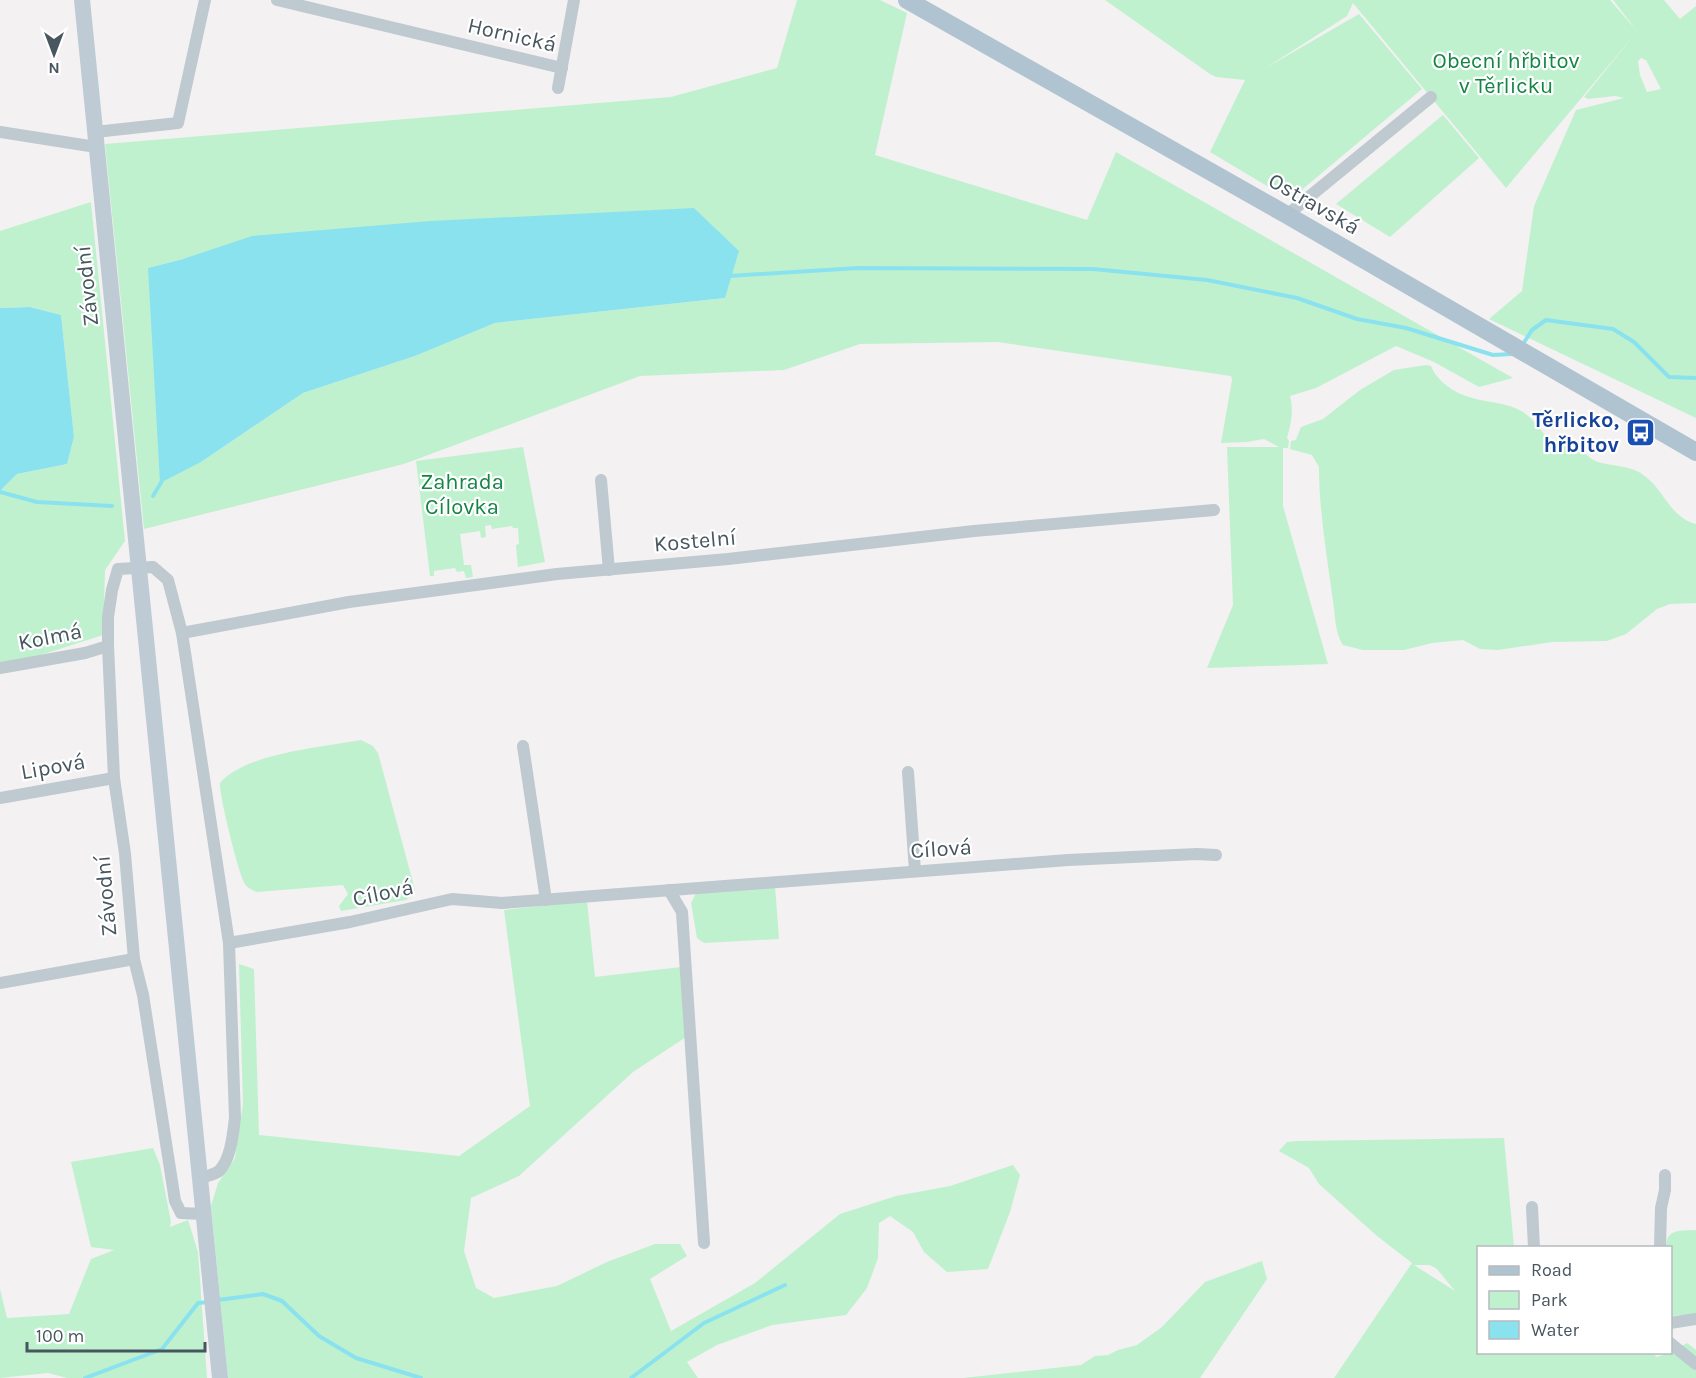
<svg xmlns="http://www.w3.org/2000/svg" width="1696" height="1378" font-family="Karla,sans-serif">
<rect width="100%" height="100%" fill="#f3f1f1"/>
<g fill="#bff1cf" fill-rule="evenodd">
<path d="M797,0H880L907,13L875,155L1087,220L1116,152L1513,378L1479,387L1434,362L1396,346L1316,388L1290,396C1294,411 1291,423 1287,438L1289,441L1288,448H1283V506L1328,664L1207,668L1233,605L1227,447H1279L1264,439L1247,442L1221,443L1232,380L1231,376L998,342L860,344L784,370L640,376L404,464L144,529L105,144L671,97L777,68ZM183,259L725,298L495,323L415,356L303,393L201,462L148,268Z"/>
<path d="M1105,0H1610L1637,31L1613,0H1664L1680,19L1696,6V418L1489,319L1522,291L1534,206L1576,110L1624,98L1615,96L1588,99L1584,97L1635,34L1506,188L1353,3L1347,16L1269,66L1359,14L1422,89L1298,193L1291,196L1284,192H1277L1210,152L1245,80L1216,77L1210,74ZM1641,58L1646,60L1661,89L1647,92L1640,75L1638,61Z"/>
<polygon points="1443,115 1479,158 1390,237 1336,204"/>
<polygon points="91,202 125,541 105,570 103,635 0,668 0,491 17,474 67,464 74,437 61,315 30,307 0,308 0,231"/>
<path d="M1426,365L1431,366C1436,380 1454,393 1469,397C1487,403 1507,402 1523,412C1538,422 1545,438 1558,450L1573,442C1582,449 1588,459 1598,462C1615,467 1632,465 1646,477C1665,492 1671,518 1696,524V603L1670,604L1657,609L1626,634L1607,641L1552,642L1498,650L1480,649L1463,640L1432,643L1404,650H1363L1343,645C1335,634 1335,614 1333,601C1327,557 1319,511 1319,467L1312,455L1290,449L1291,441L1296,440L1301,427L1323,419L1360,390L1394,370Z"/>
<polygon points="523,447 545,562 518,567 516,545 519,544 518,528 513,528 512,526 492,529 491,525 485,526 486,537 481,538 480,531 460,534 464,565 471,565 473,577 466,578 464,571 457,572 455,568 434,571 434,576 430,576 416,461"/>
<path d="M361,740L373,746L378,753L415,890L412,896L406,900L341,911L339,906L348,894L343,885L257,892C253,890 248,889 245,884C239,875 219,795 220,783C245,753 324,747 361,740Z"/>
<polygon points="775,886 779,939 704,943 697,938 691,903 696,893"/>
<polygon points="587,901 595,977 681,967 686,1037 633,1072 519,1176 471,1198 464,1251 476,1288 494,1298 557,1286 607,1262 655,1244 680,1244 687,1256 650,1279 671,1331 755,1283 840,1214 896,1196 950,1186 1013,1165 1020,1175 1010,1212 988,1269 947,1272 924,1252 913,1232 890,1216 879,1223 878,1258 867,1288 846,1315 772,1325 717,1345 687,1362 698,1378 228,1378 211,1206 218,1183 235,1158 243,1104 239,964 254,969 259,1135 459,1156 530,1106 504,910"/>
<path d="M1504,1138L1514,1247L1478,1248V1352H1651L1657,1357L1670,1352L1687,1343L1696,1350V1378H1334L1412,1263L1377,1236L1319,1184L1309,1168L1279,1151L1287,1142L1298,1141ZM1414,1265H1430L1437,1269L1455,1291Z"/>
<polygon points="153,1148 160,1165 171,1222 170,1227 188,1220 198,1252 207,1378 67,1378 48,1373 0,1378 0,1289 7,1318 69,1314 91,1259 114,1250 91,1247 71,1162"/>
<path d="M1696,1230V1314L1671,1316L1670,1248H1666C1666,1228 1680,1231 1696,1230Z"/>
<polygon points="1262,1261 1267,1279 1200,1378 963,1378 1081,1365 1095,1356 1108,1355 1118,1350 1137,1345 1162,1327 1205,1282"/>
</g>
<g fill="#8be2ef">
<polygon points="694,208 739,251 725,298 495,323 415,356 303,393 201,462 160,483 148,268 183,259 252,236 430,221"/>
<polygon points="30,307 61,315 74,437 67,464 17,474 0,491 0,308"/>
</g>
<g fill="none" stroke-linecap="round" stroke-linejoin="round">
<g stroke="#8be2ef" stroke-width="4">
<polyline points="729,276 858,268 1093,269 1207,280 1297,298 1357,319 1406,328 1493,355 1512,354"/>
<polyline points="1523,344 1532,330 1546,320 1613,329 1634,342 1669,377 1696,378"/>
<polyline points="0,492 37,502 112,506"/>
<polyline points="153,496 162,481"/>
<polyline points="218,1300 263,1294 282,1301 319,1336 356,1358 421,1378"/>
<polyline points="85,1378 162,1349 198,1303 208,1302"/>
<polyline points="631,1378 704,1323 785,1285"/>
</g>
<g stroke="#bec9d0" stroke-width="12">
<polyline points="277,0 562,68"/>
<polyline points="558,88 574,0"/>
<polyline points="0,132 96,147"/>
<polyline points="95,132 178,123 205,0"/>
<polyline points="1287,215 1431,97"/>
<polyline points="601,480 609,570"/>
<polyline points="182,633 349,602 557,574 728,559 974,531 1214,510"/>
<polyline points="0,668 85,653 108,646"/>
<polyline points="523,746 546,900"/>
<polyline points="908,772 915,871"/>
<polyline points="0,798 114,778"/>
<polyline points="669,890 682,912 704,1243"/>
<polyline points="229,943 350,922 452,899 502,903 1068,860 1197,854 1216,855"/>
<polyline points="0,983 134,959"/>
<path d="M200,1178C206,1176 214,1175 219,1171C231,1159 233,1134 235,1118L229,943L182,633L168,580L153,567L118,569L112,590L108,617V646L114,778L125,854L134,959L143,995L175,1201L181,1213L203,1214"/>
<polyline points="1532,1207 1534,1248"/>
<polyline points="1660,1248 1661,1208 1665,1190 1665,1175"/>
<polyline points="1670,1323 1696,1319"/>
<polyline points="1670,1343 1696,1364"/>
</g>
<polyline stroke="#becbd5" stroke-width="16" points="82,0 220,1378"/>
<polyline stroke="#b0c3d0" stroke-width="18" points="907,0 1287,215 1696,452"/>
</g>
<defs>
<symbol id="bus-square" viewBox="-11 -11 22 22"><rect x="-9" y="-9" width="18" height="18" rx="4" fill="#1a4fb4" stroke="#fff"/><path d="M-5-6H5V4H4V6H2V4H-2V6H-4V4H-5ZM-3.5-4V0h7V-4ZM-3.5 1.2v1.5H-2V1.2ZM2 1.2v1.5H3.5V1.2Z" fill="#fff"/></symbol>
</defs>
<g fill-rule="evenodd">
<use href="#bus-square" x="1624" y="416" width="33" height="33"/>
</g>
<g text-anchor="middle" dominant-baseline="central" stroke-width="4.5" stroke-linejoin="round" paint-order="stroke">
<g font-size="22" fill="#48565f" stroke="#fff">
<text transform="translate(512 35) rotate(13)">Hornická</text>
<text transform="translate(1314 204) rotate(30)">Ostravská</text>
<text transform="translate(87 286) rotate(-96)">Závodní</text>
<text transform="translate(695 541) rotate(-5)">Kostelní</text>
<text transform="translate(50 637) rotate(-11)">Kolmá</text>
<text transform="translate(53 767) rotate(-10)">Lipová</text>
<text transform="translate(941 849) rotate(-4)">Cílová</text>
<text transform="translate(383 893) rotate(-12)">Cílová</text>
<text transform="translate(106 896) rotate(-95)">Závodní</text>
</g>
<g font-size="22" fill="#158544" stroke="#fff">
<text x="1506" y="61">Obecní hřbitov<tspan x="1506" dy="25">v Těrlicku</tspan></text>
<text x="462" y="482">Zahrada<tspan x="462" dy="25">Cílovka</tspan></text>
</g>
<g font-size="22" font-weight="bold" fill="#164399" stroke="#fff" text-anchor="end">
<text x="1619" y="420">Těrlicko,<tspan x="1619" dy="25">hřbitov</tspan></text>
</g>
</g>
<rect x="1477" y="1246" width="195" height="108" fill="#ffffff" stroke="#b6bbbf" stroke-width="1.5"/>
<rect x="1489" y="1266" width="30" height="9" fill="#b0c3d0" stroke="#b6bbbf" stroke-width="1.5"/>
<text x="1531" y="1276" font-size="18" fill="#48565f">Road</text>
<rect x="1489" y="1291" width="30" height="18" fill="#bff1cf" stroke="#b6bbbf" stroke-width="1.5"/>
<text x="1531" y="1306" font-size="18" fill="#48565f">Park</text>
<rect x="1489" y="1321" width="30" height="18" fill="#8be2ef" stroke="#b6bbbf" stroke-width="1.5"/>
<text x="1531" y="1336" font-size="18" fill="#48565f">Water</text>
<g transform="translate(54 54) rotate(180)" stroke="#ffffff" stroke-width="4.5" paint-order="stroke">
<path d="M0-4.5L10 22L0 15L-10 22Z" fill="#48565f"/>
<text y="-9" font-size="16" font-weight="bold" text-anchor="middle" fill="#48565f">N</text>
</g>
<path d="M27 1342v9h178v-9" fill="none" stroke="#48565f" stroke-width="3"/>
<text x="36" y="1342" font-size="18" fill="#48565f" stroke="#ffffff" stroke-width="4.5" paint-order="stroke">100 m</text>
</svg>
